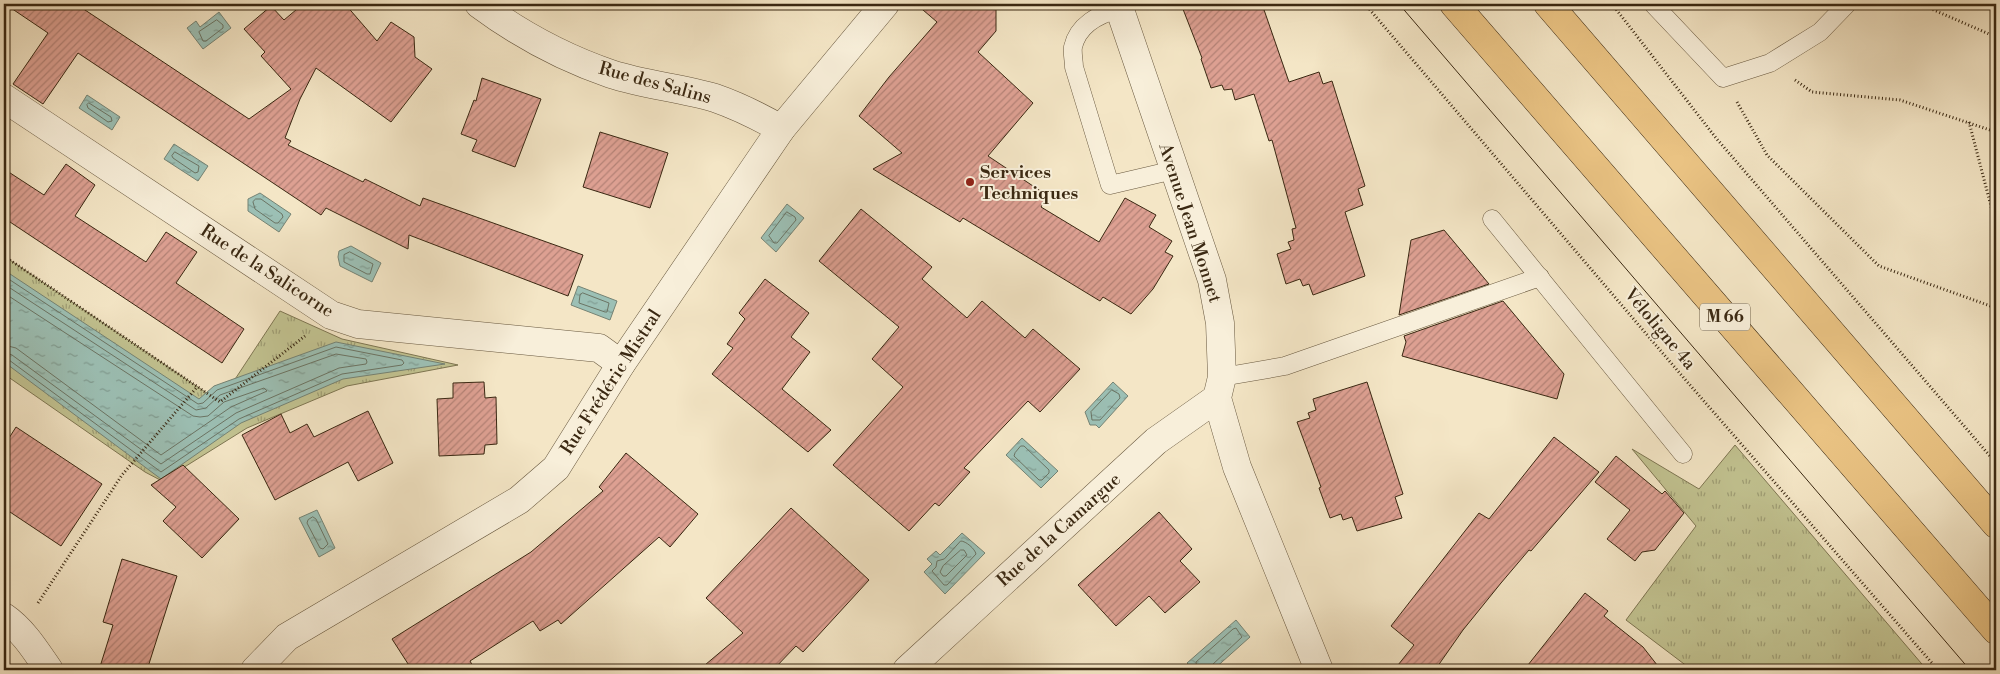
<svg xmlns="http://www.w3.org/2000/svg" width="2000" height="674" font-family="'Libre Bodoni',serif">
<defs>
<pattern id="grass-tufts" width="24" height="20" patternUnits="userSpaceOnUse" patternTransform="scale(1.25)"><rect width="24" height="20" fill="#c2c391"/><path d="M3 7l-1-3M5 7V3M7 7l1-3M15 17l-1-3M17 17v-4M19 17l1-3" fill="none" stroke="#9f9e75"/></pattern>
<pattern id="water-ripples" width="26" height="14" patternUnits="userSpaceOnUse" patternTransform="scale(1.25)"><rect width="26" height="14" fill="#9cc0b5"/><path d="M2 4q2-2 4 0t4 0M15 11q2-2 4 0t4 0" fill="none" stroke="#809c92"/></pattern>
<pattern id="building-hatch" width="6" height="6" patternUnits="userSpaceOnUse" patternTransform="scale(1.25)"><rect width="6" height="6" fill="#dda092"/><path d="M-1 1l2-2M0 6l6-6M5 7l2-2" fill="none" stroke="#b48276"/></pattern>
</defs>
<rect width="100%" height="100%" fill="#f4e6c6"/>
<filter id="stains"><feTurbulence type="fractalNoise" baseFrequency=".004" numOctaves="4"/><feColorMatrix values="0 0 0 0 .2 0 0 0 0 .09 0 0 0 0 .02 0 0 0 .5 -.17"/></filter>
<radialGradient id="worn" r=".72"><stop offset=".6" stop-color="#630" stop-opacity="0"/><stop offset="1" stop-color="#630" stop-opacity=".3"/></radialGradient>
<g fill="url(#grass-tufts)" stroke="#7e7652">
<polygon points="4,256 220,402 280,311 342,339 458,365 347,386 247,428 162,481 145,472 4,374"/>
<polygon points="1735,445 1927,670 1692,670 1626,620 1696,526 1632,449 1699,489"/>
</g>
<g fill="url(#water-ripples)" stroke="#758374">
<polygon points="219,12 231,28 203,49 187,28 196,21 200,27"/>
<polygon points="87,95 120,117 112,130 79,108"/>
<polygon points="174,144 208,166 198,181 164,159"/>
<polygon points="260,193 291,214 279,232 248,211 248,199"/>
<polygon points="787,204 804,218 776,252 761,238"/>
<polygon points="351,246 381,263 372,282 340,266 338,257 339,251"/>
<polygon points="4,270 199,399 214,386 336,342 445,364 343,379 241,423 161,479 4,362"/>
<polygon points="578,286 617,301 610,320 571,305"/>
<polygon points="1113,382 1128,396 1099,428 1096,425 1090,425 1085,412"/>
<polygon points="1022,438 1058,471 1041,488 1006,455"/>
<polygon points="317,510 335,548 319,557 299,518"/>
<polygon points="962,533 985,553 945,594 924,572 932,564 927,559 936,551 940,555"/>
<polygon points="1236,620 1250,637 1213,670 1194,670 1187,663"/>
</g>
<g fill="none" stroke-linecap="round" stroke-linejoin="round">
<g stroke="#6b7464" stroke-width="1">
<polygon points="217,20 223,25 223,28 206,41 203,41 199,32"/>
<polygon points="89,103 111,117 112,121 108,122 88,108 87,105"/>
<polygon points="175,152 199,166 198,172 195,173 173,158 172,156"/>
<polygon points="256,199 261,199 282,214 283,217 278,223 275,223 255,209 253,202"/>
<polygon points="787,212 795,217 796,220 777,243 774,243 769,236"/>
<polygon points="350,252 373,264 370,274 367,274 344,262 344,255"/>
<polyline points="4,276 198,404 203,403 217,390 336,347 402,360 404,363 402,365 342,374 239,419 161,472 9,360 4,359"/>
<polyline points="4,284 196,410 206,408 220,395 336,354 366,359 367,362 366,364 339,368 236,413 161,464 12,355 4,352"/>
<polyline points="4,293 193,416 200,417 208,416 224,402 264,388 267,391 231,407 161,455 16,348 4,345"/>
<polygon points="583,293 609,303 607,312 605,312 579,303 580,295"/>
<polygon points="1112,390 1119,394 1120,398 1100,420 1092,420 1091,412"/>
<polygon points="1021,446 1024,446 1049,470 1049,473 1042,480 1039,480 1014,456 1015,453"/>
<polygon points="313,517 316,519 328,544 323,549 320,548 307,523 308,520"/>
<path d="M961,541C966,541 975,549 976,554L947,585H944L932,571L936,567L937,561L944,559Z"/>
<polygon points="961,550 964,550 967,555 946,576 943,576 940,572 943,566"/>
<polyline points="1197,670 1196,662 1233,629 1236,628 1242,637 1212,665 1210,670"/>
</g>
</g>
<g fill="url(#building-hatch)" stroke="#3a2812">
<polygon points="5,4 76,4 249,119 291,89 261,56 265,52 244,29 271,6 284,20 303,4 345,4 377,41 391,22 414,37 415,57 432,69 391,122 316,68 300,99 285,138 291,141 288,145 363,182 365,179 420,206 423,198 583,255 568,296 409,235 408,249 326,208 321,215 78,53 43,104 13,84 48,33"/>
<polygon points="916,4 996,4 996,31 978,52 1033,103 988,156 1048,196 1041,207 1099,242 1125,198 1156,215 1149,227 1172,241 1165,252 1173,256 1153,289 1131,314 1103,297 1100,301 963,218 960,222 873,169 902,153 859,116 889,77 937,22"/>
<polygon points="1181,4 1262,4 1289,82 1319,72 1323,84 1332,81 1365,186 1358,189 1363,205 1345,212 1365,276 1313,295 1309,284 1303,286 1300,279 1286,284 1277,254 1291,249 1288,242 1294,240 1292,229 1296,228 1272,140 1269,141 1254,94 1235,100 1232,89 1224,90 1222,85 1211,88 1201,59 1202,58"/>
<polygon points="482,78 541,99 515,167 472,151 477,140 461,134 474,100 476,101"/>
<polygon points="600,132 668,153 650,208 583,187"/>
<polygon points="66,164 95,185 75,216 146,262 166,232 197,252 176,283 244,329 222,363 4,218 4,169 44,195"/>
<polygon points="861,209 932,267 922,279 967,318 982,301 1025,338 1033,329 1080,369 1040,412 1028,401 964,468 970,472 939,506 935,503 909,531 833,465 903,387 872,359 899,327 819,261"/>
<polygon points="1444,230 1489,284 1399,315 1411,240"/>
<polygon points="765,279 809,313 791,337 810,352 782,389 831,430 808,452 712,374 733,348 727,344 745,319 739,313"/>
<polygon points="1503,301 1564,374 1557,399 1402,356 1406,342 1404,336"/>
<polygon points="484,382 485,398 496,397 497,444 485,445 484,454 439,456 437,399 453,398 453,383"/>
<polygon points="1367,382 1403,494 1395,497 1402,518 1357,531 1352,517 1343,520 1341,514 1330,518 1319,488 1321,487 1297,422 1310,418 1308,413 1316,410 1313,399"/>
<polygon points="368,411 393,463 358,481 348,462 275,500 242,435 281,414 290,433 307,424 314,437"/>
<polygon points="16,427 102,484 61,546 4,508 4,446"/>
<polygon points="1554,437 1599,472 1531,551 1529,550 1501,583 1463,630 1435,670 1394,670 1414,645 1391,626 1479,513 1489,519"/>
<polygon points="626,453 698,514 670,547 659,537 561,624 558,620 540,631 533,621 470,661 475,670 412,670 392,639 531,552 603,491 599,487"/>
<polygon points="1616,456 1662,494 1665,491 1684,513 1655,550 1642,552 1635,561 1607,539 1630,510 1595,482"/>
<polygon points="183,465 239,519 202,558 163,521 176,507 151,485"/>
<polygon points="791,508 869,580 803,652 796,646 773,670 699,670 743,633 706,598"/>
<polygon points="1159,512 1192,549 1180,561 1200,582 1165,613 1149,596 1116,626 1078,585"/>
<polygon points="122,559 177,576 147,670 99,670 113,625 103,622"/>
<polygon points="1585,593 1608,611 1604,616 1643,647 1661,670 1524,670"/>
</g>
<g fill="none" stroke-linecap="round" stroke-linejoin="round">
<defs>
<g id="lane">
<polyline points="1653,4 1723,78 1770,63 1820,32 1847,4"/>
<path d="M1119,9C1099,14 1078,25 1073,47C1072,53 1074,61 1074,67L1110,185L1174,170"/>
<polyline points="1492,219 1683,454"/>
<polyline points="1222,377 1285,366 1540,277"/>
</g>
<g id="street">
<path d="M479,4C518,33 564,58 611,74C645,85 681,88 715,98C738,106 760,117 781,129"/>
<polyline points="1118,4 1212,280 1220,323 1222,377 1217,398 1237,467 1319,670"/>
<polyline points="4,98 331,315 358,324 599,348 621,364"/>
<path d="M4,617C23,630 36,651 49,670"/>
<polyline points="255,670 287,637 519,500 556,468 621,364 781,129 885,4"/>
<polyline points="907,670 1156,441 1217,398"/>
</g>
<g id="highway">
<polyline points="1454,4 1996,630"/>
<polyline points="1548,4 1996,524"/>
</g>
</defs>
<use href="#lane" stroke="#68583f" stroke-width="19"/>
<use href="#street" stroke="#68583f" stroke-width="29"/>
<use href="#highway" stroke="#3a2812" stroke-width="29"/>
<g stroke="#3a2812" stroke-width="3" stroke-dasharray="1 2.5" stroke-linecap="butt">
<polyline points="1365,4 1683,377 1938,670"/>
<polyline points="1612,4 1716,138 1996,463"/>
<polyline points="1920,4 1996,37"/>
<polyline points="1795,80 1812,92 1900,100 1996,132"/>
<polyline points="1737,102 1767,155 1879,266 1996,308"/>
<polyline points="1969,122 1992,210 1996,213"/>
<polyline points="4,256 220,402 305,336"/>
<polyline points="38,603 122,475 197,387"/>
</g>
<use href="#lane" stroke="#f8efda" stroke-width="18"/>
<use href="#street" stroke="#f8efda" stroke-width="28"/>
<use href="#highway" stroke="#eac383" stroke-width="28"/>
<polyline stroke="#3a2812" stroke-width="1" points="1399,4 1970,670"/>
</g>
<circle fill="#8f2418" stroke="#f8efda" stroke-width="2" cx="970" cy="182" r="5"/>
<g text-anchor="middle" dominant-baseline="central" stroke-width="4" stroke-linejoin="round" paint-order="stroke">
<rect fill="#f8efda" stroke="#73644e" stroke-width="1" x="1700" y="303.5" width="50" height="27" rx="4"/>
<g font-size="16" font-weight="bold" fill="#3a2812">
<text x="1725" y="317">M 66</text>
</g>
<g font-size="18" fill="#3a2812" stroke="#f8efda">
<text transform="translate(655 83) rotate(15)">Rue des Salins</text>
<text transform="translate(1190 223) rotate(72)">Avenue Jean Monnet</text>
<text transform="translate(267 271) rotate(33)">Rue de la Salicorne</text>
<text transform="translate(1660 329) rotate(50)">Véloligne 4a</text>
<text transform="translate(611 382) rotate(-57)">Rue Frédéric Mistral</text>
<text transform="translate(1059 530) rotate(-42)">Rue de la Camargue</text>
</g>
<g font-size="18" font-weight="bold" fill="#3a2812" stroke="#f8efda" text-anchor="start">
<text x="980" y="172">Services<tspan x="980" dy="21">Techniques</tspan></text>
</g>
</g>
<rect width="2000" height="674" fill="none" stroke="#f4e6c6" stroke-width="20"/>
<rect x="5" y="5" width="1990" height="664" fill="none" stroke="#3a2812" stroke-width="2.5"/>
<rect x="10" y="10" width="1980" height="654" fill="none" stroke="#3a2812"/>
<rect width="100%" height="100%" filter="url(#stains)"/>
<rect width="100%" height="100%" fill="url(#worn)"/>
</svg>
